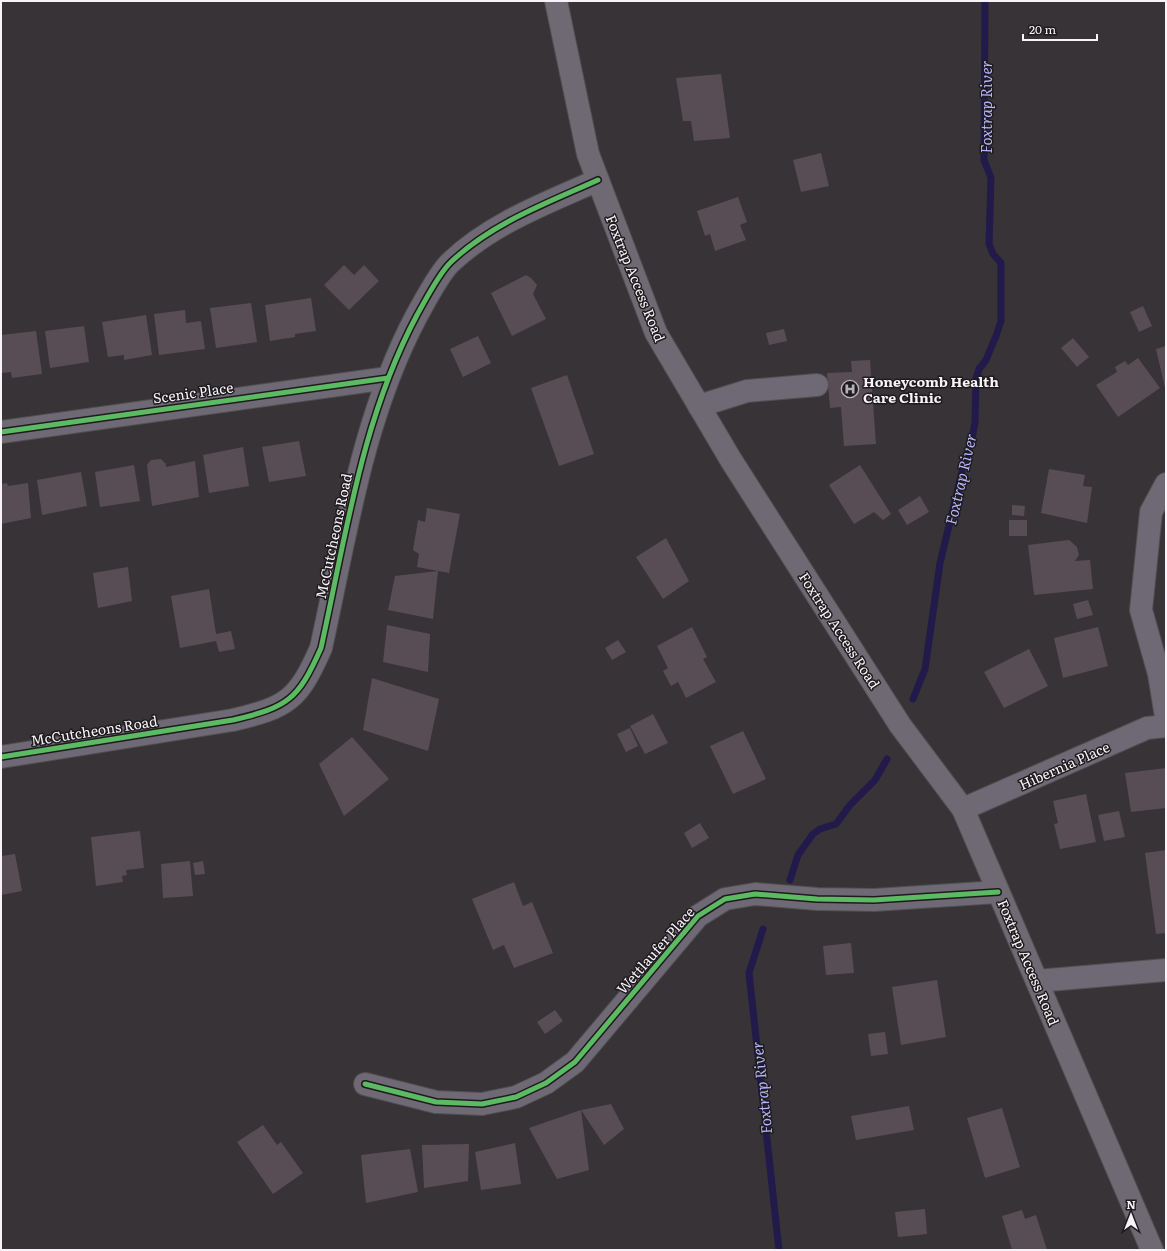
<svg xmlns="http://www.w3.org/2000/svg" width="1167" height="1251" font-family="Literata,serif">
<rect width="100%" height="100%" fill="#373337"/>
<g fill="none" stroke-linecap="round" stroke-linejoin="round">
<g stroke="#221a4a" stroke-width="7">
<polyline points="913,699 925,669 940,563 963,467 972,439 975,422 976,379 979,369 986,360 996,336 1001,321 1001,263 993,254 989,244 991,178 984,160 985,1"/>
<polyline points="790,880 798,855 813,834 820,829 836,824 850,805 875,780 887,759"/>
<polyline points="763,929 749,973 779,1250"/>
</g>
</g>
<g fill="#594d55">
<polygon points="721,74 730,138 694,141 691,121 683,121 676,78"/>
<polygon points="821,153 829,186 801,192 793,160"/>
<polygon points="738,197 747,222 740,225 746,240 715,251 710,234 705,236 697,211"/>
<polygon points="344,265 354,275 364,265 379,281 349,310 324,285"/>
<polygon points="526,275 531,278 537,285 533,294 546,319 512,336 491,293"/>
<polygon points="311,298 316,331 295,334 295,337 270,341 265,305"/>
<polygon points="251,303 257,342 216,348 210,308"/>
<polygon points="1143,306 1152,326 1139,332 1130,312"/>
<polygon points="185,310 186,323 201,321 205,349 159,355 154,314"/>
<polygon points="146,315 152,355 124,360 124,355 108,357 102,322"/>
<polygon points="84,326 89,362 50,368 45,331"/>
<polygon points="784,329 787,341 769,345 766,333"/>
<polygon points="36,331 42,374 12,378 11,372 1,373 1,335"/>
<polygon points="478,336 491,363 463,377 450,349"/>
<polygon points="1073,338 1089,357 1077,367 1061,348"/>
<polygon points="1166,346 1166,387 1165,388 1156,349"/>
<polygon points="1138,358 1160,388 1118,417 1096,385 1117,372 1115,367 1125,361 1128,365"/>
<polygon points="870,360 876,444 844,446 841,407 830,408 827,373 852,372 851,361"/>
<polygon points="567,375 594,454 559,466 531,388"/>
<polygon points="299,441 306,476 269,482 262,447"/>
<polygon points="243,447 249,486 209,493 203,455"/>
<polygon points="161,459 166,464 166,467 195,461 199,497 152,506 147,465 151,460"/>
<polygon points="134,465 140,501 100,507 95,472"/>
<polygon points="860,465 891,514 883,520 874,512 854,524 829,485"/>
<polygon points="1049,469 1085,475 1083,486 1092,487 1087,523 1041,513"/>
<polygon points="81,472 87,506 42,515 37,480"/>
<polygon points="7,483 8,486 28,483 31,518 1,524 1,484"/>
<polygon points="920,496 929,512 907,525 898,510"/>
<polygon points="1012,505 1025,506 1024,516 1012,515"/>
<polygon points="427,508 460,514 449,573 417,567 419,554 413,550 418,520 425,522"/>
<rect x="1009" y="520" width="18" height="16"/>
<polygon points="666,538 689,581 663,599 636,557"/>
<polygon points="1069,540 1077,547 1079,555 1075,561 1090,560 1093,589 1034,595 1028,545"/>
<polygon points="128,567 132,601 98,608 93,573"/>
<polygon points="438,571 433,619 388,610 395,576"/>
<polygon points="209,589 216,634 231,631 235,649 219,652 216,641 180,648 171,596"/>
<polygon points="1088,600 1093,615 1077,619 1073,604"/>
<polygon points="387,625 430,634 428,672 383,662"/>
<polygon points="692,627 707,657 703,659 716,682 686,698 678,682 671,686 663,671 668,668 657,646"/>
<polygon points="1098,627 1108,666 1063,678 1054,638"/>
<polygon points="618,640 626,652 612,660 605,648"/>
<polygon points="1029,649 1048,686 1004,708 984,672"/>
<polygon points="372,678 439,699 428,751 363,730"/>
<polygon points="653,714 668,743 645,754 630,726"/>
<polygon points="630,728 638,746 626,752 617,734"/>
<polygon points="743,731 766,779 733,794 710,746"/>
<polygon points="352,737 389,779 344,816 319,764"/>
<polygon points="1166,768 1166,808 1131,812 1125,773"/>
<polygon points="1086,794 1096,842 1060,849 1054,824 1058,823 1053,801"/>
<polygon points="1119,811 1125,837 1104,841 1098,815"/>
<polygon points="700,823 709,838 692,848 684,833"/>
<polygon points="140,831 144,868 126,870 127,875 122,876 123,882 96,886 91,837"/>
<polygon points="1166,850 1166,933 1156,934 1145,853"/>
<polygon points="15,854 22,891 1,895 1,856"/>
<polygon points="190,861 193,896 163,898 161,864"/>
<polygon points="203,861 205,874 195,875 193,863"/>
<polygon points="514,882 523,906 532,902 553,953 514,968 504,945 493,950 472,899"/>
<polygon points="851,943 854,973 826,975 823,946"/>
<polygon points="937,980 946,1037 901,1045 892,987"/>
<polygon points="555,1010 563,1021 545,1034 537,1022"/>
<polygon points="885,1032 888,1054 871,1056 868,1034"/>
<polygon points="611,1104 624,1129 604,1145 581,1110"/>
<polygon points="909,1106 914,1130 856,1140 851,1116"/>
<polygon points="1002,1108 1020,1167 985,1178 967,1118"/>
<polygon points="581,1110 589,1170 557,1179 529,1128"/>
<polygon points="263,1125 277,1145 281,1142 303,1173 273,1194 237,1142"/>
<polygon points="515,1143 521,1184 481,1190 475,1152"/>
<polygon points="469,1144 468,1181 424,1188 422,1145"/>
<polygon points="410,1149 418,1192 366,1203 361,1155"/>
<polygon points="925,1209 927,1234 898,1237 895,1212"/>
<polygon points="1022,1210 1025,1219 1036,1215 1047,1250 1012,1250 1002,1216"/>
</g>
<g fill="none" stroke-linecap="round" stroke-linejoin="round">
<defs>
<g id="minor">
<polyline points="699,406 747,391 817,385"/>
<polyline points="1,432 388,378"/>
<polyline points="1166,484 1151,512 1141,610 1159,674 1166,717"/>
<path d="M1,757L233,720C288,707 298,700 321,648C346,535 362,418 417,315C425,301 439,273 451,262C492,223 547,203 598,180"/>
<polyline points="963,809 1147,728 1166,726"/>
<polyline points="1037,981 1166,970"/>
<polyline points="365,1084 436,1102 482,1104 516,1097 546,1083 575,1062 698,916 725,899 755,894 817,899 874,900 998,892"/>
</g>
<polyline id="major" points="556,1 588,154 656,333 731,460 900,725 963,809 1152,1250"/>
</defs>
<use href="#minor" stroke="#514f51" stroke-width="24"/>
<use href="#major" stroke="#514f51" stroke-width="24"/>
<use href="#minor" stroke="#6e6974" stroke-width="22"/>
<use href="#major" stroke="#6e6973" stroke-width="22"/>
<defs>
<g id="cycleway">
<polyline points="1,432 388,378"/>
<path d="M1,757L233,720C288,707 298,700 321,648C346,535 362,418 417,315C425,301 439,273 451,262C492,223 547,203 598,180"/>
<polyline points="365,1084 436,1102 482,1104 516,1097 546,1083 575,1062 698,916 725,899 755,894 817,899 874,900 998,892"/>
</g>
</defs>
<use href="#cycleway" stroke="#1e1b1e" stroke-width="8"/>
<use href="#cycleway" stroke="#5cba63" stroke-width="5"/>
</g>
<defs>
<symbol id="hospital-ring" viewBox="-11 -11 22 22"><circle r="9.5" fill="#1e1b1e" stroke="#b4b0b4" stroke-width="1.5"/><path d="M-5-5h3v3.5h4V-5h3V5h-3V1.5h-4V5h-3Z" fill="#b4b0b4"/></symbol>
</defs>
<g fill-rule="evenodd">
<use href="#hospital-ring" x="840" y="379" width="20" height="20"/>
</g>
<g text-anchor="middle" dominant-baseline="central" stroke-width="3" stroke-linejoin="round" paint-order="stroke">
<g font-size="14" fill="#f8f3f8" stroke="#1e1b1e">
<text transform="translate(636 278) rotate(68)">Foxtrap Access Road</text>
<text transform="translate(193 392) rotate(-8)">Scenic Place</text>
<text transform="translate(333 536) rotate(-78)">McCutcheons Road</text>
<text transform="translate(840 630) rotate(57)">Foxtrap Access Road</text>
<text transform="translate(94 730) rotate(-9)">McCutcheons Road</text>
<text transform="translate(1064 765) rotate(-24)">Hibernia Place</text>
<text transform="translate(655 950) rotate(-49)">Wettlaufer Place</text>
<text transform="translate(1029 962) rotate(67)">Foxtrap Access Road</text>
</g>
<g font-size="14" font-weight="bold" fill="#f8f3f8" stroke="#1e1b1e" text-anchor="start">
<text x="863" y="381">Honeycomb Health<tspan x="863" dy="16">Care Clinic</tspan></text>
</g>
<g font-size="15" font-style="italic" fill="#b6b5fb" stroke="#1e1b1e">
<text transform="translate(985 107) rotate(-90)">Foxtrap River</text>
<text transform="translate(960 479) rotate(-77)">Foxtrap River</text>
<text transform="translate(761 1088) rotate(-96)">Foxtrap River</text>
</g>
</g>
<rect width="1167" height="1251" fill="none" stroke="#f8f3f8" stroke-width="4"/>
<g transform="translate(1131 1215)" stroke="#1e1b1e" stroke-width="3" paint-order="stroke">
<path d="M0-3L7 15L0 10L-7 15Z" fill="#f8f3f8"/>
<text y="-6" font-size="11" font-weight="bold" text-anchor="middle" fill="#f8f3f8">N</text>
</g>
<path d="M1023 34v6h74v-6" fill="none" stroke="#f8f3f8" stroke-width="2"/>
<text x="1029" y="34" font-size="12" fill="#f8f3f8" stroke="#1e1b1e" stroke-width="3" paint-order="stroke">20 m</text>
</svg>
